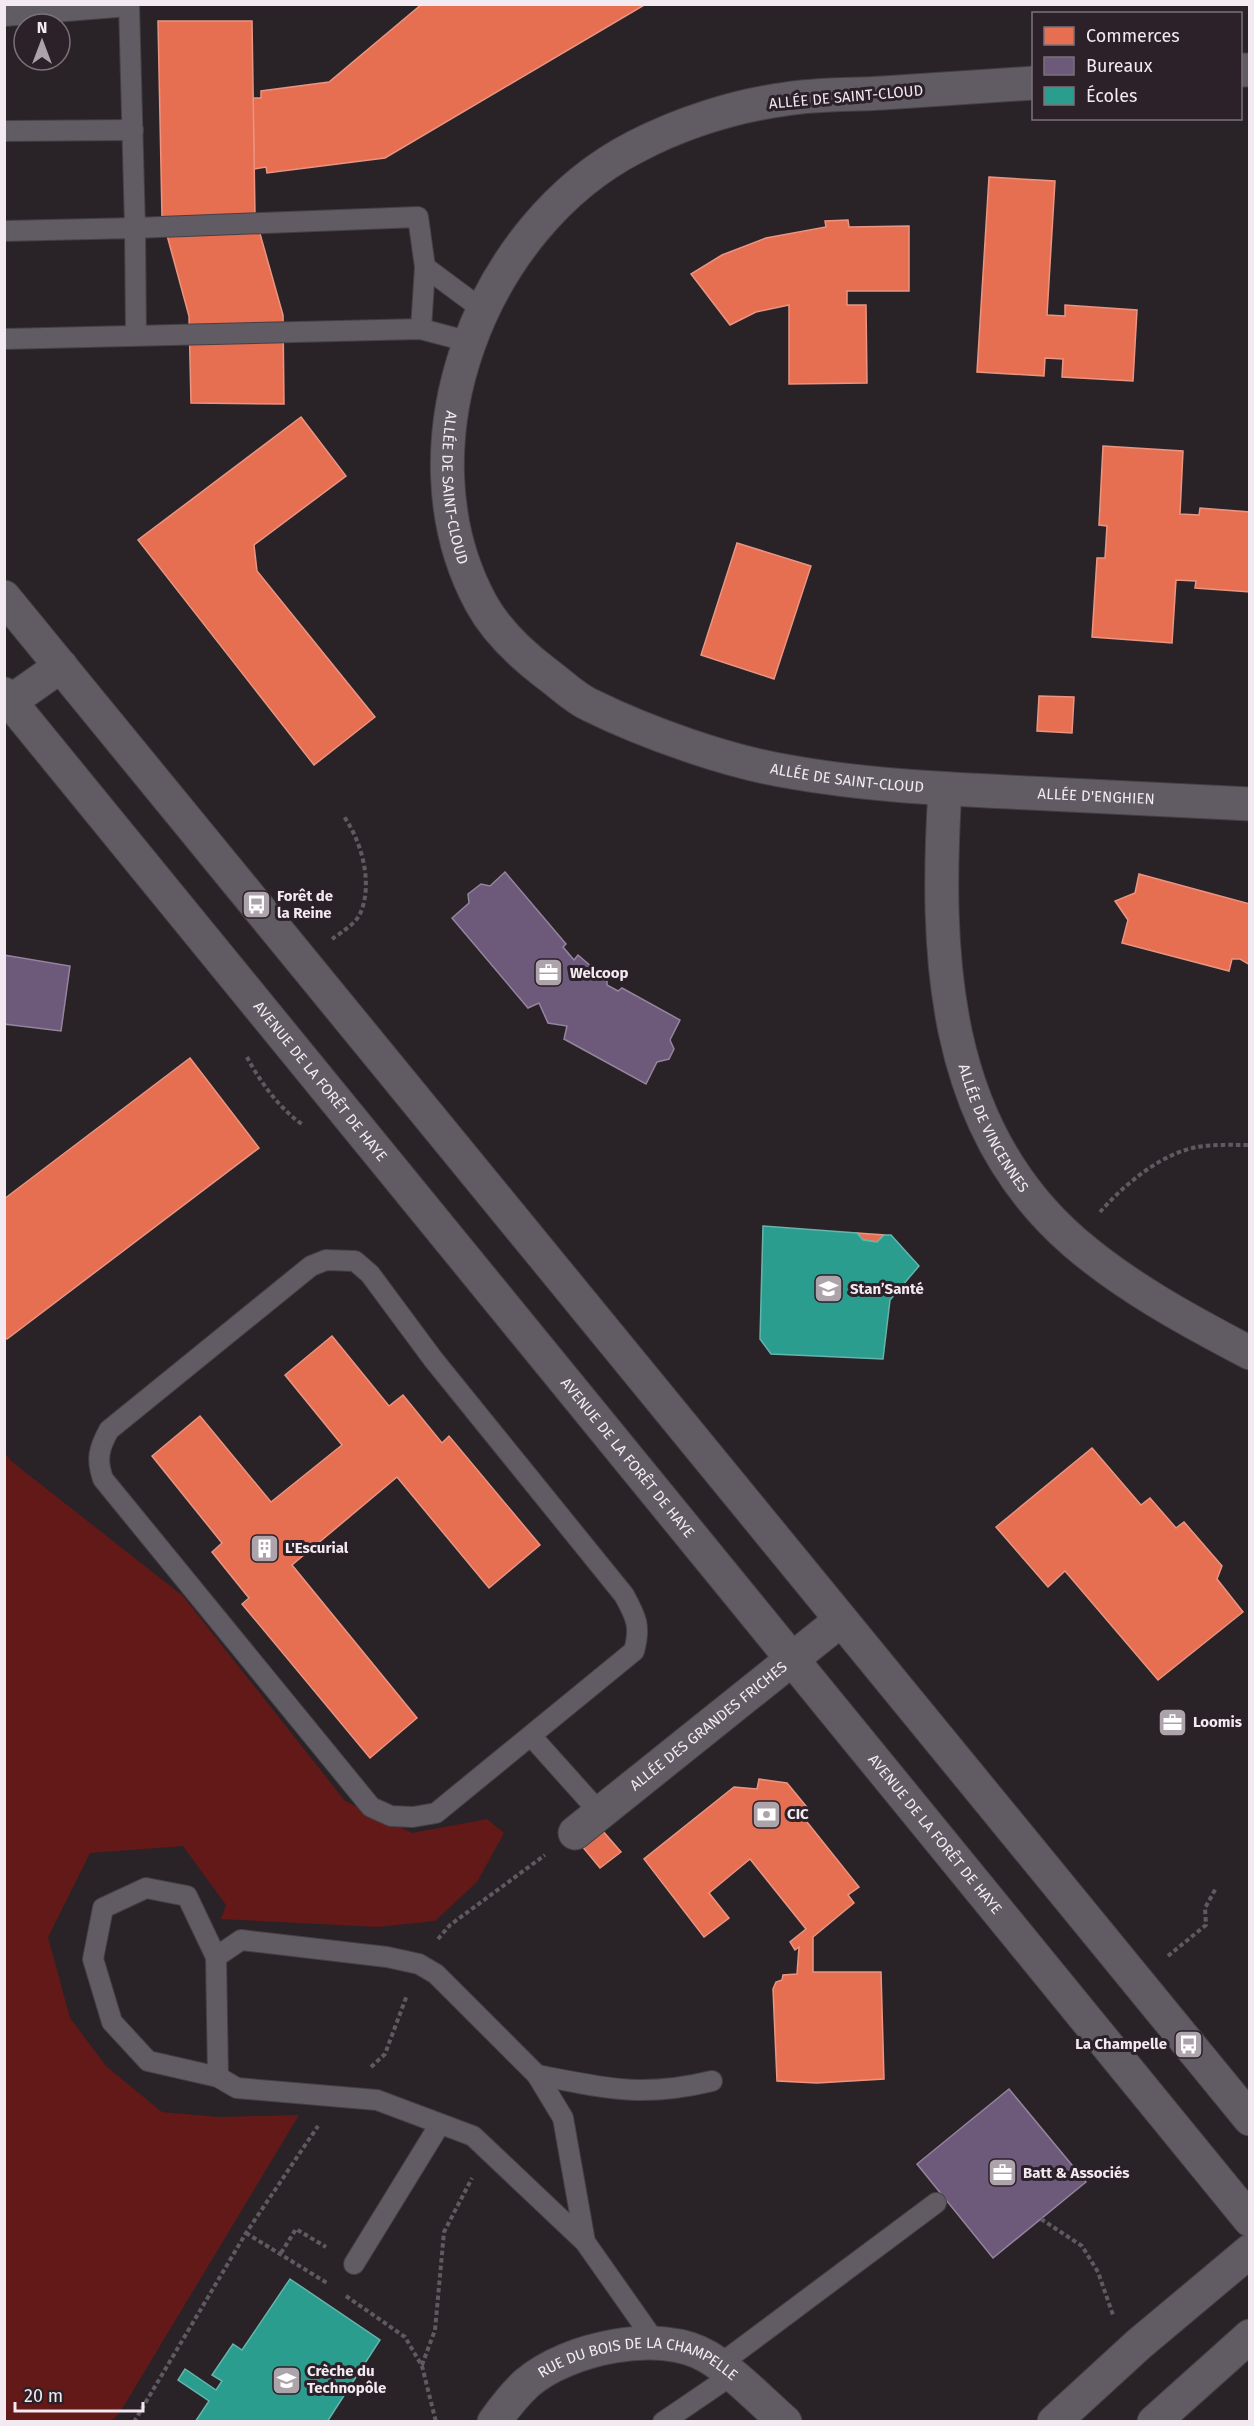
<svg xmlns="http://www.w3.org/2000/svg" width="1254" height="2426" font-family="'Fira Sans',sans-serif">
<rect width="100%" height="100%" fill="#292328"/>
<polygon fill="#621917" points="4,1452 11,1461 183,1596 345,1801 412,1833 487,1819 504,1833 477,1882 435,1921 378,1927 221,1919 226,1905 183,1846 90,1853 48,1937 70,2018 106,2066 162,2112 219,2117 299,2115 119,2414 111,2421 5,2421"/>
<g fill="#e76f51" stroke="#ea9481" stroke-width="1.5">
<polygon points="422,4 646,4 385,158 267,173 266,167 254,169 253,98 261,98 261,91 329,82"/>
<polygon points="158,21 252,21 255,216 283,315 284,404 191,403 189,316 162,217"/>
<polygon points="989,177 1055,181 1047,315 1065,316 1065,305 1137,310 1133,381 1062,377 1063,359 1045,358 1044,376 977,372"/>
<polygon points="848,220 849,227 909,226 909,291 847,291 847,305 866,305 867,383 789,384 789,305 756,312 730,325 691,274 722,255 766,238 826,227 825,221"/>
<polygon points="301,417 346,476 254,545 257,571 375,717 314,765 138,540"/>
<polygon points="1103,446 1183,451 1180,514 1199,515 1200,508 1250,512 1250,592 1195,588 1196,581 1176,580 1172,643 1092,637 1097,558 1105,558 1107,526 1099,525"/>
<polygon points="737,543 811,566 774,679 701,655"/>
<polygon points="1039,696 1074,697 1072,733 1037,731"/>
<polygon points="1139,874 1250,904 1250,965 1240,959 1232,959 1229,971 1122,943 1128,920 1115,901 1135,893"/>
<polygon points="190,1058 259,1148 7,1339 4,1336 4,1199"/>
<polygon points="857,1233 884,1235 877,1242 863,1240"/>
<polygon points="332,1336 389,1406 403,1395 442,1443 449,1436 540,1545 489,1588 397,1477 292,1565 417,1718 370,1758 242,1604 249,1598 212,1552 222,1543 152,1456 200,1416 271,1502 342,1445 285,1375"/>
<polygon points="1092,1448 1141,1505 1150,1498 1176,1528 1184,1522 1222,1566 1217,1579 1243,1612 1158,1680 1065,1571 1048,1587 996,1527"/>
<polygon points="759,1779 787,1783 810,1811 803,1817 859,1887 848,1895 854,1903 813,1937 813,1972 881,1972 884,2079 817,2083 777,2081 773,1989 776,1982 782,1980 783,1975 797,1974 799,1947 795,1950 790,1942 806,1929 750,1859 709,1893 729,1918 704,1937 644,1859 734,1787 757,1789"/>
<polygon points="602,1830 621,1852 600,1868 582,1846"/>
</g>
<g fill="#6d597a" stroke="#95849d" stroke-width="1.5">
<polygon points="505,872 566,944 563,947 574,960 578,955 607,980 607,985 618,991 622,988 680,1020 670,1040 674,1049 669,1059 657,1062 646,1084 564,1039 567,1026 548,1023 539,1003 528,1008 452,918 469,903 468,894 481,884 490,886"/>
<polygon points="4,955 70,966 61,1031 4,1024"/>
<polygon points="1009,2089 1086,2182 993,2258 917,2164"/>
</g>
<g fill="#2a9d8f" stroke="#66b4ac" stroke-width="1.5">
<polygon points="763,1226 857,1233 863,1240 877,1242 884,1235 891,1235 919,1266 890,1300 883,1359 771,1354 760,1339"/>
<polygon points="290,2279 380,2340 327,2422 195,2422 209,2401 178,2380 185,2369 216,2390 222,2381 212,2375 233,2344 242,2350"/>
</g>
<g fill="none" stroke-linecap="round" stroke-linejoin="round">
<defs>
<g id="service">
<polyline points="129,4 135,228 418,217 425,267 483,310"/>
<polyline points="4,16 129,6"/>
<polyline points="4,131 133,130"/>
<polyline points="4,231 135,228 136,335"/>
<polyline points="421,329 425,267"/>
<polyline points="4,339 421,329 470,342"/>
<path d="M326,1260L355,1261L370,1274L433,1359L624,1595C636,1617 641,1626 634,1651L436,1813L413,1817L391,1816L371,1807L103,1479C96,1459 99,1448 109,1430L311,1266Z"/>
<polyline points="532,1737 601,1814"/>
<polyline points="216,1957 187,1896 146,1888 103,1908 93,1959 112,2022 148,2061 218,2077"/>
<path d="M537,2075C605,2088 642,2098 712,2081"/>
<polyline points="585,2242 563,2118 537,2075 436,1974 419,1964 387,1957 241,1940 216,1957 218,2077 237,2088 377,2100 473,2136 585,2242 656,2343"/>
<polyline points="354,2264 440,2124"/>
<polyline points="719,2365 936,2203"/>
<polyline points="663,2422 732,2375"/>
</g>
<g id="minor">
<polyline points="1240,70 1250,70"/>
<path id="s1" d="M1034,83C983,86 933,90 883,93C851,95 818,94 786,99C735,106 681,123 635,147C481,226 396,446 481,603C496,631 522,655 547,674C561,684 574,698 590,705C647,733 728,762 791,772C869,786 949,789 1029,793C1102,797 1176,800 1250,804"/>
<polyline points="4,706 61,666"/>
<path id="s2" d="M945,789C935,952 940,1126 1074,1242C1126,1287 1189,1321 1250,1353"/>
<path id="s3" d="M575,1833L841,1620"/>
<path id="s4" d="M494,2422C504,2408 515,2394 527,2383C568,2348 660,2328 708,2357C736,2374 760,2400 785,2422"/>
<polyline points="1054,2422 1139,2344 1250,2251"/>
<polyline points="1154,2422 1250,2336"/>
</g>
<g id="tertiary">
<polyline points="4,597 1250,2119"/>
<path id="s5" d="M4,694L1250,2220"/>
</g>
</defs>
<use href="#service" stroke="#444043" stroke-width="22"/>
<use href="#minor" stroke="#444043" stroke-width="35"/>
<use href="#tertiary" stroke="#444043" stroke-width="35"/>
<g stroke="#5f5a61" stroke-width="4" stroke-dasharray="4.5 3" stroke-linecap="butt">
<path d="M332,939C341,933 356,923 360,914C374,883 361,840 343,815"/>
<path d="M247,1057C260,1082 280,1109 303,1125"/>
<path d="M1100,1212C1124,1185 1160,1154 1197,1147C1214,1144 1233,1145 1250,1145"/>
<polyline points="438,1939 450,1925 545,1855"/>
<polyline points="1168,1956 1206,1925 1205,1908 1216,1888"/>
<polyline points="371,2067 385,2054 407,1995"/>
<polyline points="1041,2219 1082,2246 1098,2272 1113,2315"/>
<polyline points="246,2233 327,2283"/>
<polyline points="281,2253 296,2229 326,2247"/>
<polyline points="346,2296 405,2337 422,2366 436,2422"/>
<polyline points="422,2365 435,2330 444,2232 472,2178"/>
<polyline points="134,2422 246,2233 318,2126"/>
</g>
<use href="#service" stroke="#615b64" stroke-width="20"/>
<use href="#minor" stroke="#615b64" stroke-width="33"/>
<use href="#tertiary" stroke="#615b64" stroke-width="33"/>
</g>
<defs>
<symbol id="bus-square" viewBox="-11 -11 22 22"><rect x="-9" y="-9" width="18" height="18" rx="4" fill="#aca4aa" stroke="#2c2029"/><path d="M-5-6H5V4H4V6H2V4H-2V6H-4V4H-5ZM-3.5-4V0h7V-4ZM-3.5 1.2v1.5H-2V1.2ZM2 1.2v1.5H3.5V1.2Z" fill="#fff"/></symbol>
<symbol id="office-square" viewBox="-11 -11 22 22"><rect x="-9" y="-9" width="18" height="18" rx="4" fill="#aca4aa" stroke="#2c2029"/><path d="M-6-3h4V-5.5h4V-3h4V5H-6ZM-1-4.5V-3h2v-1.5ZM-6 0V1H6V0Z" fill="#fff"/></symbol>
<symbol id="university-square" viewBox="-11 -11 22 22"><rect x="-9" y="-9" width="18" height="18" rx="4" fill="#aca4aa" stroke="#2c2029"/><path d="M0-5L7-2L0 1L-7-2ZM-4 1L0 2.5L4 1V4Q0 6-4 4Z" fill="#fff"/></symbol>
<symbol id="building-square" viewBox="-11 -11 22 22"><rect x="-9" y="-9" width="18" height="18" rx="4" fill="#aca4aa" stroke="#2c2029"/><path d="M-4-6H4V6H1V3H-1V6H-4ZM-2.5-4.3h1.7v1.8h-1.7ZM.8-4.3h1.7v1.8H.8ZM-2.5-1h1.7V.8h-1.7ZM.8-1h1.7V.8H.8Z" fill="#fff"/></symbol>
<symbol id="bank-square" viewBox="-11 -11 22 22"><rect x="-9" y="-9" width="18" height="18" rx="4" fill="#aca4aa" stroke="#2c2029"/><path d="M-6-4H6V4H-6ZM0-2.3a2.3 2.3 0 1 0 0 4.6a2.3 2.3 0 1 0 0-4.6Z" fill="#fff"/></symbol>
<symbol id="school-square" viewBox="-11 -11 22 22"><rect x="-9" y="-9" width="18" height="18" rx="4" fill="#aca4aa" stroke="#2c2029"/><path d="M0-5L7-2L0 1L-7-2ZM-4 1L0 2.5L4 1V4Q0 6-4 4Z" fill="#fff"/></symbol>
</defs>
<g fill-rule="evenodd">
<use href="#bus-square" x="240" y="888" width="33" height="33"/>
<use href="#office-square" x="532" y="956" width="33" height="33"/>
<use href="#university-square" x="812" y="1272" width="33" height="33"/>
<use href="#building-square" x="248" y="1532" width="33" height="33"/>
<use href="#office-square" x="1156" y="1706" width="33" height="33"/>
<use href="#bank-square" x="750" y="1798" width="33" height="33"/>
<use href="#bus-square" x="1172" y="2028" width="33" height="33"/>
<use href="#office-square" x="986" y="2156" width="33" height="33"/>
<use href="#school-square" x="270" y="2364" width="33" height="33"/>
</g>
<g text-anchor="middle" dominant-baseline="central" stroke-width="6" stroke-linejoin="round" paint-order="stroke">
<g font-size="15" fill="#f2eaf0" stroke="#2c2029">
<text transform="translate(846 97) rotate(-5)">ALLÉE DE SAINT-CLOUD</text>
<text stroke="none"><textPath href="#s1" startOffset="818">ALLÉE DE SAINT-CLOUD</textPath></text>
<text stroke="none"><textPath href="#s1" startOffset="1358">ALLÉE DE SAINT-CLOUD</textPath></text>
<text stroke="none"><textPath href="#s1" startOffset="1608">ALLÉE D'ENGHIEN</textPath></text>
<text stroke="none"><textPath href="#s5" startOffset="500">AVENUE DE LA FORÊT DE HAYE</textPath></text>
<text stroke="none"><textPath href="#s2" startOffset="348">ALLÉE DE VINCENNES</textPath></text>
<text stroke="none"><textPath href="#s5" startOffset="986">AVENUE DE LA FORÊT DE HAYE</textPath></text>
<text stroke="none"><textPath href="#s3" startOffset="171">ALLÉE DES GRANDES FRICHES</textPath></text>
<text stroke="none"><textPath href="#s5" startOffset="1472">AVENUE DE LA FORÊT DE HAYE</textPath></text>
<text stroke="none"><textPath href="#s4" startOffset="172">RUE DU BOIS DE LA CHAMPELLE</textPath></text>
</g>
<g font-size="15" font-weight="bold" fill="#f2eaf0" stroke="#2c2029" text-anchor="start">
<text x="277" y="896">Forêt de<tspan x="277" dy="17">la Reine</tspan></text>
<text x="570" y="973">Welcoop</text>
<text x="850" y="1289">Stan’Santé</text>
<text x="285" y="1548">L'Escurial</text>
<text x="1193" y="1722">Loomis</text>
<text x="787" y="1814">CIC</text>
<text x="1167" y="2044" text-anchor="end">La Champelle</text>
<text x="1023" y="2173">Batt &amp; Associés</text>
<text x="307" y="2371">Crèche du<tspan x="307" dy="17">Technopôle</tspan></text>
</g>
</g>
<rect width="1254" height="2426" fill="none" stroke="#f2eaf0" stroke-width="12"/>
<rect x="1032" y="12" width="210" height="108" fill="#2c2029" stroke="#7b7179" stroke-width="1.5"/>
<rect x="1044" y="27" width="30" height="18" fill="#e76f51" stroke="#7b7179" stroke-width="1.5"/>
<text x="1086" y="42" font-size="18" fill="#f2eaf0">Commerces</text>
<rect x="1044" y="57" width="30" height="18" fill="#6d597a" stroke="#7b7179" stroke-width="1.5"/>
<text x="1086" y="72" font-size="18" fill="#f2eaf0">Bureaux</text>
<rect x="1044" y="87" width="30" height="18" fill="#2a9d8f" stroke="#7b7179" stroke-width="1.5"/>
<text x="1086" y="102" font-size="18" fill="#f2eaf0">Écoles</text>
<g transform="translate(42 42)"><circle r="28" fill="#2c2029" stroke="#7b7179" stroke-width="1.5"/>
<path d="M0-4.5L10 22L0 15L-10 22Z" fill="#aca4aa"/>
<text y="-9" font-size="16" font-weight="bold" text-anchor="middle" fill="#f2eaf0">N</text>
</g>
<path d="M15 2402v9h128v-9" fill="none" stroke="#f2eaf0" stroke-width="3"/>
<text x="24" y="2402" font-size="18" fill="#f2eaf0" stroke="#2c2029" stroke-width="4.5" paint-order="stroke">20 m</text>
</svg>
